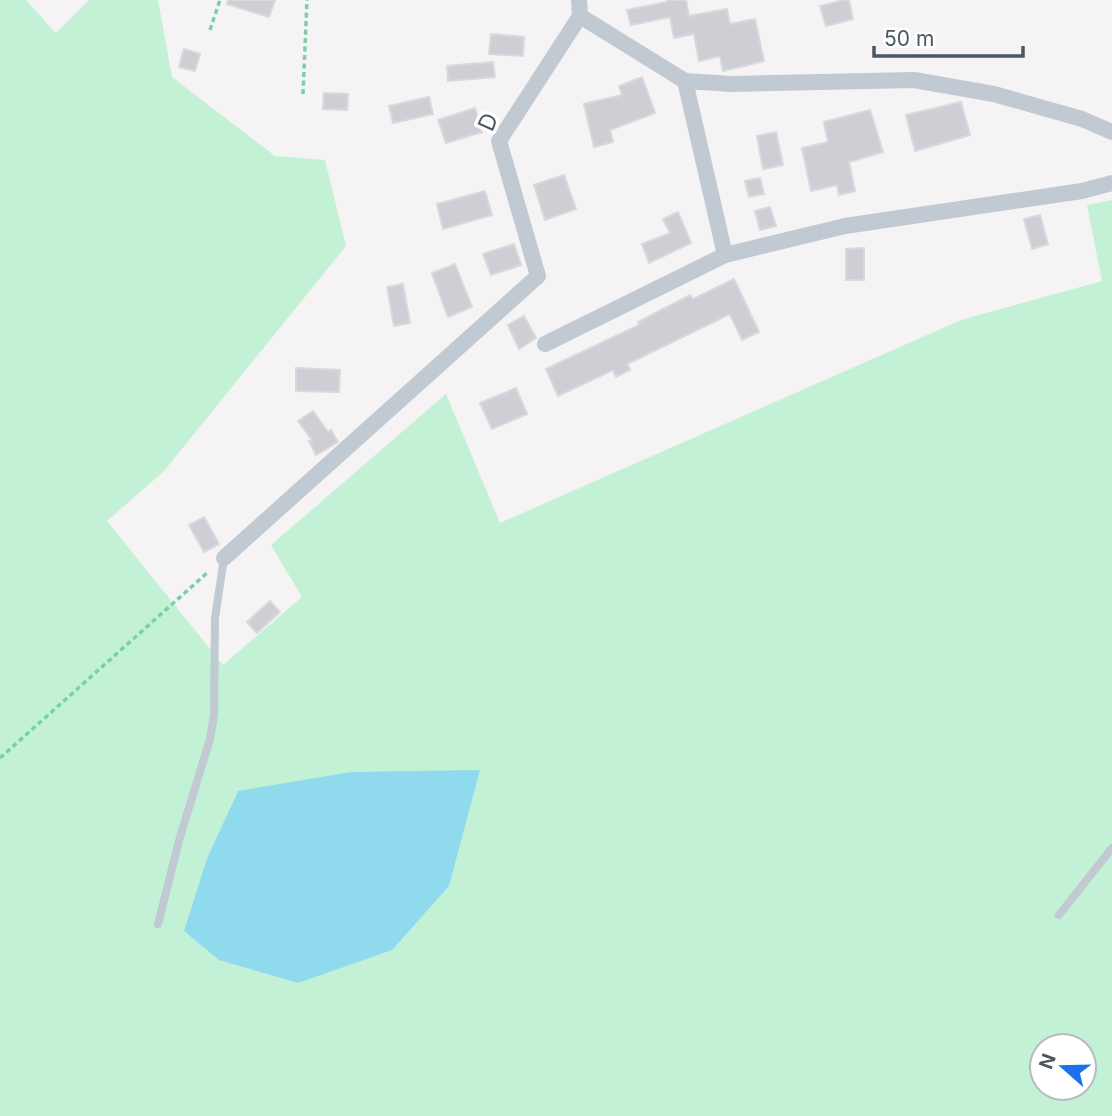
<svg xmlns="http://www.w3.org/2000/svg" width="1112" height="1116" font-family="Inter,sans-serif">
<rect width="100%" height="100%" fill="#f5f3f3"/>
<path fill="#c3f1d5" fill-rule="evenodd" d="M0,0H26L56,33L89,0H158L172,77L275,156L325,160L346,246L164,471L107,521L223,665L302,597L271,545L446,394L500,523L961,320L1102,281L1087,205L1112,200V1116H0ZM479,770L449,886L184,931L207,858L238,791ZM1042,1046H1084V1088H1042Z"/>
<polygon fill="#90daee" points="480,770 449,886 392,950 298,983 219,960 184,931 207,858 238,791 351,772"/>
<g fill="#cdcfd5" stroke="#d7d9de" stroke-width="2">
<polygon points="228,0 275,0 269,17 227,4"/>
<polygon points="667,0 686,0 689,16 727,9 730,24 755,19 764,61 723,71 720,56 699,61 694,34 674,38 670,17 631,25 627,10 667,2"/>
<polygon points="844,0 849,0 853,19 826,26 820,6"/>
<polygon points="491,34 524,37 523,56 489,54"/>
<polygon points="184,49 200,54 195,71 179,67"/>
<polygon points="493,62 495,77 448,81 447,66"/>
<polygon points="642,77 655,113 610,130 613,142 594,147 584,104 622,95 619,86"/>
<polygon points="324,93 348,94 347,110 323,109"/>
<polygon points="429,97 433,114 393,123 389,106"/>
<polygon points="961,102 970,135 915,151 906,115"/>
<polygon points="475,108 482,132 446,143 438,120"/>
<polygon points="870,110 883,152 849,162 855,191 839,195 837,185 811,191 802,148 828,142 824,122"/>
<polygon points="776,132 783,165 763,169 757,136"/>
<polygon points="564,175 576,209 545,220 534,185"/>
<polygon points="760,178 764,194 749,197 745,181"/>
<polygon points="485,191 492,215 443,229 437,204"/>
<polygon points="770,207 776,226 760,230 755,211"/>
<polygon points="678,212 691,243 649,263 642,244 670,233 663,219"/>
<polygon points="1040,215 1048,244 1032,249 1024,219"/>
<polygon points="514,244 521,265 491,275 483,254"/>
<polygon points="864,248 864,280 846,280 846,249"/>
<polygon points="455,264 472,307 448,317 432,273"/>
<polygon points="734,279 759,332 742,340 730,314 627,364 630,370 616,377 613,370 558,396 546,369 639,325 638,322 690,295 693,299"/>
<polygon points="403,284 410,323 394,326 387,287"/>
<polygon points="524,316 536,338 519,349 508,325"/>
<polygon points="296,368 340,370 339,392 296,391"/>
<polygon points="516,388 527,414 492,429 480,403"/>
<polygon points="313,411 328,432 331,430 338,442 316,455 309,441 312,440 298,421"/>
<polygon points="204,517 219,544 204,552 189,525"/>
<polygon points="270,601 280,612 257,633 247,622"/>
</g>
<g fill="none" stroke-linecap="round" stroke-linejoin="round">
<g stroke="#7ad0a6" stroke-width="3.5" stroke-dasharray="5 3.5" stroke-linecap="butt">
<polyline points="210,30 220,0"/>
<polyline points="303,94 307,0"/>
<polyline points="0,758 207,573"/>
</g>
<g stroke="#c1cad2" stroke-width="8">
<polyline points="1059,915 1112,848"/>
<polyline points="158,924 180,837 210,739 214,715 215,618 224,558"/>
</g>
<g stroke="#c1cad2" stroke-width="16">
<polyline points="580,16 685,81 732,84 914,80 994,94 1082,119 1112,132"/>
<polyline points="685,81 725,255"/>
<polyline points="545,344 725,255 845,226 1082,191 1112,183"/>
<polyline points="224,558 538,276 499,141 580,16 579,0"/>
</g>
</g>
<g text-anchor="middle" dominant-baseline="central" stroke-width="7" stroke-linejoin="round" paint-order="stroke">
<g font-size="23" fill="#4a5661" stroke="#fff">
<text transform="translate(488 122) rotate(-66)">D</text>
</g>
</g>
<g transform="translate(1063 1067) rotate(290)"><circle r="33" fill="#ffffff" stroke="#b7bbc0" stroke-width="2"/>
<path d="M0-5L12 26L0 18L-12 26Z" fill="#1a73e8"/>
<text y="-10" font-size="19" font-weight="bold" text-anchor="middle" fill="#4a5661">N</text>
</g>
<path d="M874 46v10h149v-10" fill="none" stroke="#4a5661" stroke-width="3.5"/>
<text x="884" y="46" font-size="21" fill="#4a5661" stroke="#ffffff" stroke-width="5" paint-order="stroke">50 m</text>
</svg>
